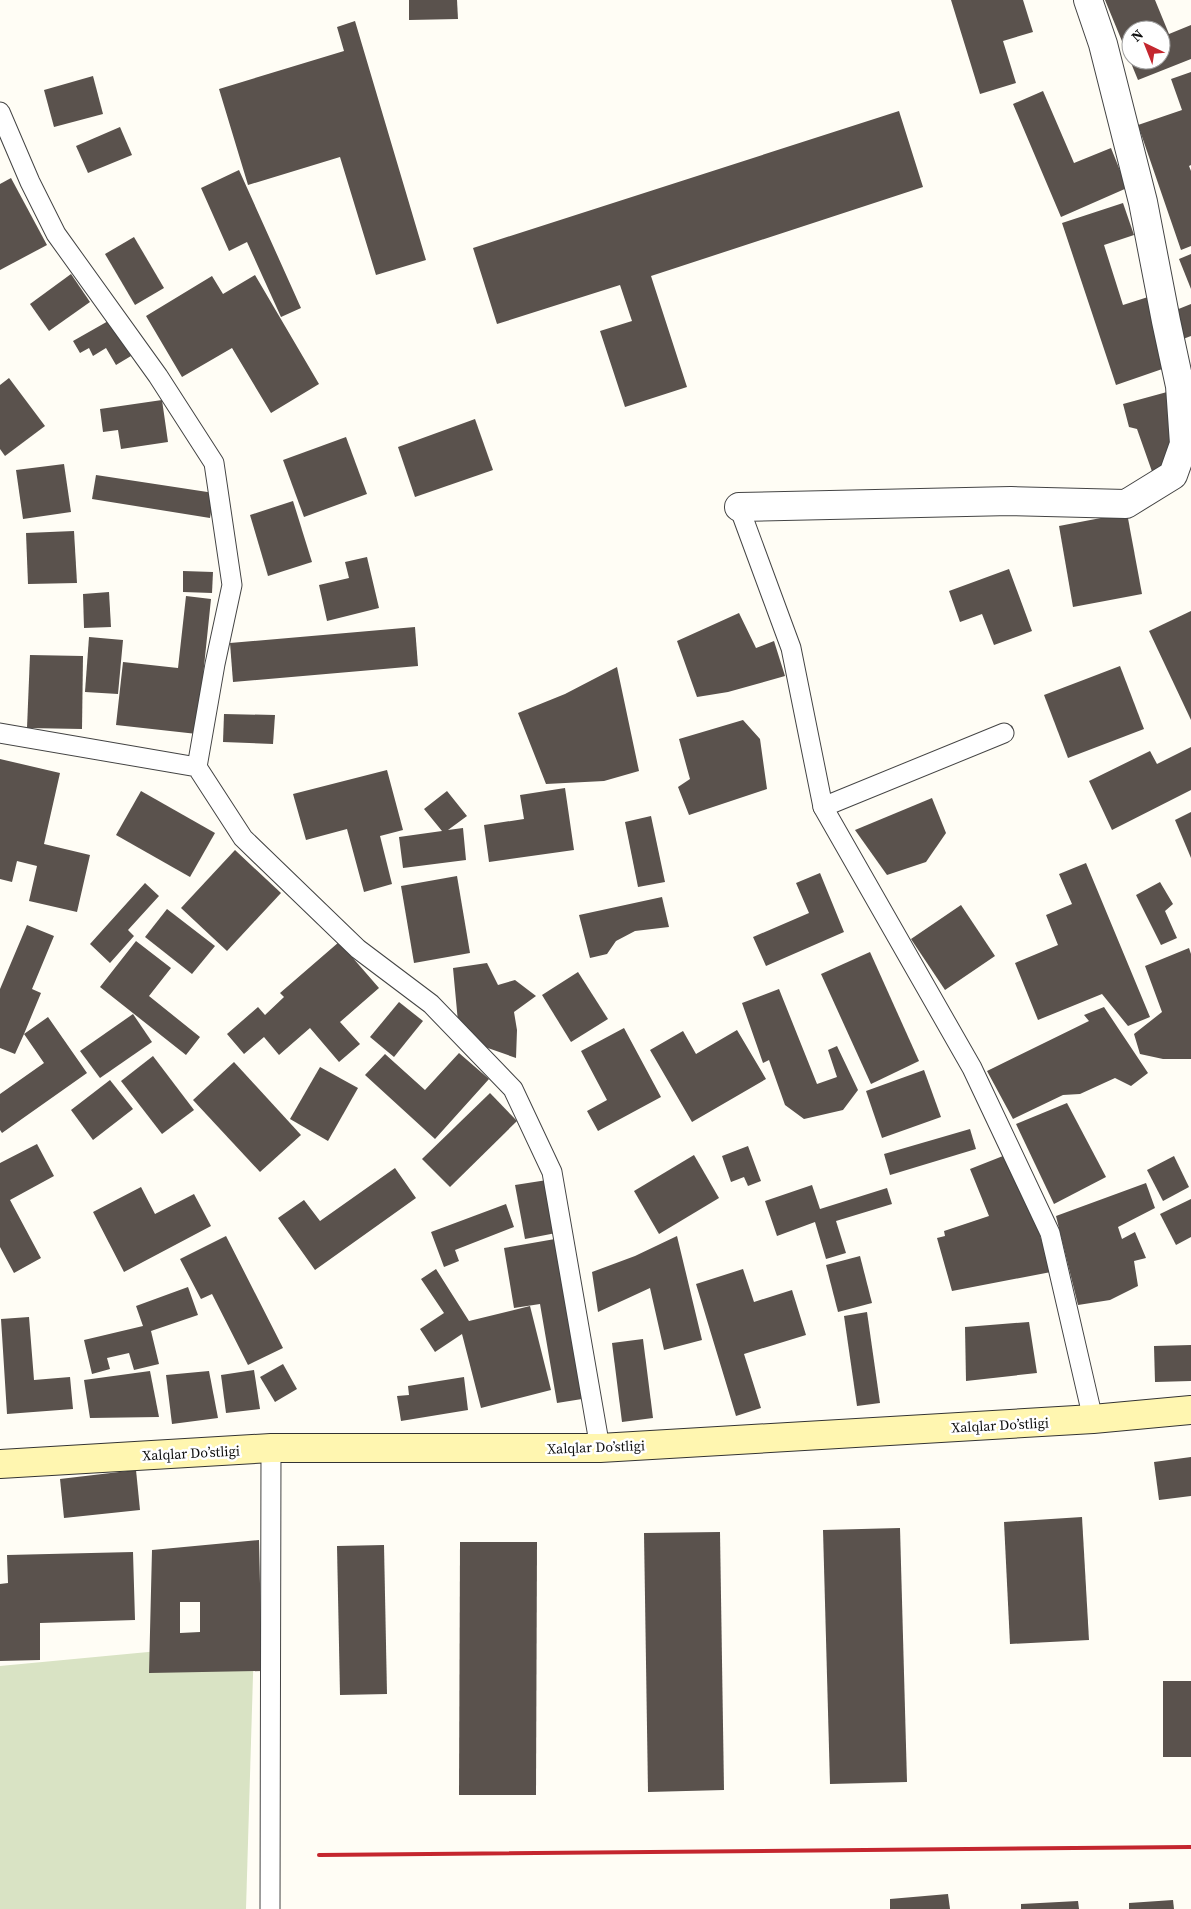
<svg xmlns="http://www.w3.org/2000/svg" width="1191" height="1909" font-family="'Source Serif 4',serif">
<rect width="100%" height="100%" fill="#fffdf5"/>
<polygon fill="#d9e3c4" points="254,1642 246,1909 0,1909 0,1666"/>
<g fill="#5a524d" fill-rule="evenodd">
<polygon points="409,0 457,0 458,19 409,20"/>
<polygon points="951,0 1023,0 1033,32 1003,41 1016,83 980,94"/>
<path d="M1105,0H1155L1169,34L1191,25V59L1138,80ZM1131,30H1161V60H1131Z"/>
<polygon points="355,21 426,260 376,275 340,157 248,185 219,89 344,51 337,27"/>
<polygon points="1191,72 1191,165 1189,166 1191,171 1191,246 1181,250 1138,125 1182,110 1171,79"/>
<polygon points="93,76 103,114 54,127 44,90"/>
<polygon points="1043,91 1074,163 1111,148 1127,188 1061,217 1013,104"/>
<polygon points="899,111 923,187 651,276 687,387 625,407 600,331 632,321 620,285 497,324 473,248"/>
<polygon points="120,127 132,155 88,173 76,146"/>
<polygon points="239,170 301,308 281,317 247,242 229,251 201,188"/>
<polygon points="11,178 47,245 0,270 0,184"/>
<polygon points="1123,203 1134,235 1104,245 1123,305 1148,297 1171,366 1116,385 1062,223"/>
<polygon points="134,237 164,288 135,305 105,254"/>
<polygon points="1191,254 1191,289 1179,259"/>
<polygon points="71,274 90,302 49,331 30,304"/>
<polygon points="255,275 319,384 271,413 232,348 182,377 146,316 212,276 223,294"/>
<polygon points="1191,304 1191,336 1183,339 1171,312"/>
<polygon points="110,320 131,356 116,365 106,348 93,356 89,348 80,353 73,341"/>
<polygon points="9,378 45,426 5,456 0,449 0,385"/>
<polygon points="1167,392 1178,449 1155,480 1137,429 1129,427 1123,404"/>
<polygon points="162,400 168,442 121,449 118,430 103,432 100,409"/>
<polygon points="475,419 493,470 415,497 398,447"/>
<polygon points="346,437 367,494 304,517 283,460"/>
<polygon points="64,464 71,512 23,519 16,470"/>
<polygon points="96,475 214,493 210,518 92,499"/>
<polygon points="293,501 312,562 268,576 250,515"/>
<polygon points="1127,513 1142,594 1073,607 1059,526"/>
<polygon points="74,531 77,583 28,584 26,533"/>
<polygon points="367,557 379,608 327,621 319,585 349,578 345,562"/>
<polygon points="1009,569 1032,631 994,645 982,614 960,622 949,591"/>
<polygon points="183,571 213,572 212,593 183,592"/>
<polygon points="109,592 111,627 84,628 83,594"/>
<polygon points="186,596 211,599 197,734 116,725 123,662 178,668"/>
<polygon points="1191,611 1191,720 1149,631"/>
<polygon points="739,613 756,648 774,641 785,676 728,692 697,697 677,641"/>
<polygon points="415,627 418,666 233,682 230,643"/>
<polygon points="89,637 123,640 118,694 85,692"/>
<polygon points="30,655 83,656 82,729 27,728"/>
<polygon points="1120,666 1144,729 1068,758 1044,695"/>
<polygon points="617,667 639,771 604,781 546,784 518,713 565,694"/>
<polygon points="224,714 275,715 273,744 223,742"/>
<polygon points="743,720 760,739 767,789 689,815 678,787 690,779 679,739"/>
<polygon points="1191,747 1191,790 1112,830 1089,781 1150,751 1157,764"/>
<polygon points="0,759 60,773 44,844 90,855 77,912 29,901 37,866 17,861 12,882 0,879"/>
<polygon points="387,770 403,830 380,836 392,884 364,892 347,829 306,840 293,794"/>
<polygon points="565,788 574,850 489,862 484,825 524,819 520,795"/>
<polygon points="141,791 215,833 190,877 116,835"/>
<polygon points="447,791 467,816 448,830 463,828 466,860 403,868 399,837 442,831 424,809"/>
<polygon points="932,798 946,833 926,862 887,875 855,830"/>
<polygon points="1191,812 1191,858 1175,820"/>
<polygon points="651,816 665,882 638,887 625,822"/>
<polygon points="235,850 281,893 227,951 181,908"/>
<polygon points="1086,863 1150,1017 1128,1026 1102,994 1038,1020 1015,963 1058,945 1046,915 1072,904 1059,874"/>
<polygon points="820,873 844,932 766,966 753,937 809,913 796,883"/>
<polygon points="457,876 470,953 414,963 401,886"/>
<polygon points="1160,882 1173,904 1165,911 1177,938 1161,945 1136,895"/>
<polygon points="145,883 159,896 128,930 134,936 110,963 90,944"/>
<polygon points="662,897 669,927 635,931 616,941 607,954 590,958 579,915"/>
<polygon points="961,905 995,956 945,990 911,939"/>
<polygon points="167,909 215,946 192,974 145,937"/>
<polygon points="27,925 54,936 32,989 41,993 24,1034 48,1017 87,1073 2,1133 0,1130 0,1094 44,1063 24,1034 15,1054 0,1048 0,989"/>
<polygon points="136,941 171,968 149,996 200,1037 186,1055 100,987"/>
<polygon points="339,942 379,988 340,1022 360,1044 339,1062 310,1028 279,1055 264,1037 244,1054 227,1034 258,1007 265,1015 284,997 280,993"/>
<polygon points="1189,948 1191,954 1191,1059 1163,1059 1140,1054 1134,1034 1162,1012 1145,966"/>
<polygon points="870,952 919,1061 871,1084 821,974"/>
<polygon points="487,963 498,985 515,980 536,996 514,1012 517,1030 516,1058 485,1047 458,1022 453,968"/>
<polygon points="578,972 608,1019 571,1042 542,995"/>
<polygon points="779,989 817,1084 837,1077 828,1050 837,1046 858,1090 843,1110 804,1119 785,1105 769,1060 763,1063 742,1003"/>
<polygon points="399,1002 423,1021 394,1057 370,1037"/>
<polygon points="1104,1007 1148,1073 1131,1086 1115,1078 1080,1094 1063,1095 1013,1119 987,1071 1089,1021 1084,1015"/>
<polygon points="133,1014 152,1042 100,1078 80,1051"/>
<polygon points="624,1028 661,1097 598,1131 587,1111 607,1100 581,1051"/>
<polygon points="737,1030 766,1079 692,1122 650,1050 683,1031 696,1054"/>
<polygon points="459,1053 489,1079 435,1139 365,1075 385,1054 425,1090"/>
<polygon points="153,1056 194,1110 162,1134 121,1081"/>
<polygon points="234,1062 301,1135 260,1172 193,1100"/>
<polygon points="320,1067 358,1088 328,1141 290,1119"/>
<polygon points="924,1070 941,1117 882,1138 866,1091"/>
<polygon points="110,1080 133,1109 93,1140 71,1110"/>
<polygon points="490,1093 517,1121 450,1187 422,1159"/>
<polygon points="1067,1103 1106,1177 1054,1204 1016,1124"/>
<polygon points="970,1129 976,1149 890,1175 884,1154"/>
<polygon points="37,1144 54,1176 10,1200 41,1258 14,1273 0,1247 0,1163"/>
<polygon points="748,1146 761,1181 748,1186 744,1177 731,1182 722,1156"/>
<polygon points="694,1155 719,1198 659,1234 634,1191"/>
<polygon points="1003,1156 1035,1219 1051,1272 952,1291 937,1238 945,1236 944,1231 989,1216 970,1169"/>
<polygon points="1174,1156 1189,1187 1163,1201 1147,1170"/>
<polygon points="395,1168 416,1198 315,1270 278,1218 304,1200 320,1221"/>
<polygon points="547,1180 556,1233 525,1239 515,1185"/>
<polygon points="1146,1183 1155,1208 1118,1227 1122,1239 1135,1232 1146,1258 1134,1261 1138,1286 1110,1300 1078,1305 1056,1216"/>
<polygon points="812,1185 820,1209 887,1188 892,1204 836,1221 846,1253 826,1259 815,1222 777,1236 765,1201"/>
<polygon points="141,1187 155,1214 194,1194 211,1226 124,1272 93,1212"/>
<polygon points="1191,1199 1191,1237 1176,1245 1160,1214"/>
<polygon points="506,1204 514,1227 455,1250 459,1261 444,1267 431,1232"/>
<polygon points="226,1236 283,1348 248,1365 212,1294 201,1299 180,1259"/>
<polygon points="677,1236 702,1340 664,1350 650,1288 598,1312 592,1272 635,1256"/>
<polygon points="555,1239 582,1399 557,1403 540,1304 514,1308 504,1248"/>
<polygon points="860,1256 872,1303 838,1312 826,1265"/>
<polygon points="436,1269 469,1321 530,1306 551,1390 481,1408 462,1334 435,1352 420,1329 444,1313 421,1279"/>
<polygon points="743,1269 754,1302 792,1290 806,1335 744,1354 761,1408 736,1416 696,1284"/>
<polygon points="188,1287 198,1315 151,1331 159,1364 134,1370 129,1353 107,1358 110,1369 92,1374 84,1340 143,1326 136,1306"/>
<polygon points="867,1312 880,1403 857,1406 844,1316"/>
<polygon points="29,1317 34,1380 70,1377 73,1409 7,1414 1,1319"/>
<polygon points="1029,1322 1037,1373 966,1381 965,1327"/>
<polygon points="643,1339 653,1418 622,1422 612,1343"/>
<polygon points="1191,1345 1191,1381 1155,1382 1154,1346"/>
<polygon points="283,1364 297,1389 275,1402 260,1377"/>
<polygon points="254,1370 260,1409 226,1413 221,1375"/>
<polygon points="150,1371 159,1417 90,1418 84,1380"/>
<polygon points="209,1371 218,1418 172,1424 166,1375"/>
<polygon points="464,1377 468,1410 401,1421 397,1396 409,1395 408,1386"/>
<polygon points="1191,1457 1191,1496 1159,1500 1154,1462"/>
<polygon points="136,1470 140,1510 64,1518 60,1479"/>
<polygon points="1082,1517 1089,1640 1010,1644 1004,1522"/>
<polygon points="900,1528 907,1782 830,1784 823,1530"/>
<polygon points="720,1532 724,1790 648,1792 644,1533"/>
<path d="M259,1540L262,1671L149,1673L152,1550ZM180,1602H200V1632L180,1633Z"/>
<polygon points="460,1542 537,1542 536,1795 459,1795"/>
<polygon points="384,1545 387,1694 340,1695 337,1546"/>
<polygon points="133,1552 135,1620 40,1623 40,1660 0,1661 0,1584 8,1583 7,1555"/>
<rect x="1163" y="1681" width="28" height="76"/>
<polygon points="948,1894 950,1909 890,1909 890,1899"/>
<polygon points="1173,1900 1174,1909 1129,1909 1129,1903"/>
<polygon points="1078,1901 1079,1909 1021,1909 1021,1904"/>
</g>
<g fill="none" stroke-linecap="round" stroke-linejoin="round">
<defs>
<g id="lane">
<polyline points="0,112 30,182 56,234 158,376 214,463 232,585 215,664 197,767"/>
<polyline points="739,507 791,648 823,807 972,1068 1050,1233 1093,1419"/>
<polyline points="0,733 197,767 243,838 358,949 431,1004 513,1089 552,1172 600,1448"/>
<polyline points="823,807 1004,733"/>
<polyline points="270,1909 271,1448"/>
</g>
<polyline id="street" points="739,507 1011,501 1126,504 1173,475 1184,444 1180,386 1166,321 1143,202 1103,44 1088,0"/>
<polyline id="secondary" points="0,1464 271,1448 600,1448 1093,1419 1191,1410"/>
</defs>
<use href="#lane" stroke="#444" stroke-width="21"/>
<use href="#street" stroke="#444" stroke-width="30"/>
<use href="#secondary" stroke="#333" stroke-width="30"/>
<use href="#lane" stroke="#fff" stroke-width="19"/>
<use href="#street" stroke="#fff" stroke-width="28"/>
<use href="#secondary" stroke="#fff6b0" stroke-width="28"/>
<polyline stroke="#c4262e" stroke-width="4" points="319,1855 1191,1847"/>
</g>
<g text-anchor="middle" dominant-baseline="central" stroke-width="5" stroke-linejoin="round" paint-order="stroke">
<g font-size="14" fill="#111" stroke="#fff">
<text transform="translate(1000 1425) rotate(-3)">Xalqlar Do’stligi</text>
<text transform="translate(596 1447) rotate(-2)">Xalqlar Do’stligi</text>
<text transform="translate(191 1453) rotate(-3)">Xalqlar Do’stligi</text>
</g>
</g>
<g transform="translate(1146 45) rotate(317)"><circle r="24" fill="#ffffff" stroke="#a0a0a0"/>
<path d="M0-4L9 19L0 12L-9 19Z" fill="#c4262e"/>
<text y="-8" font-size="14" font-weight="bold" text-anchor="middle" fill="#111111">N</text>
</g>
</svg>
